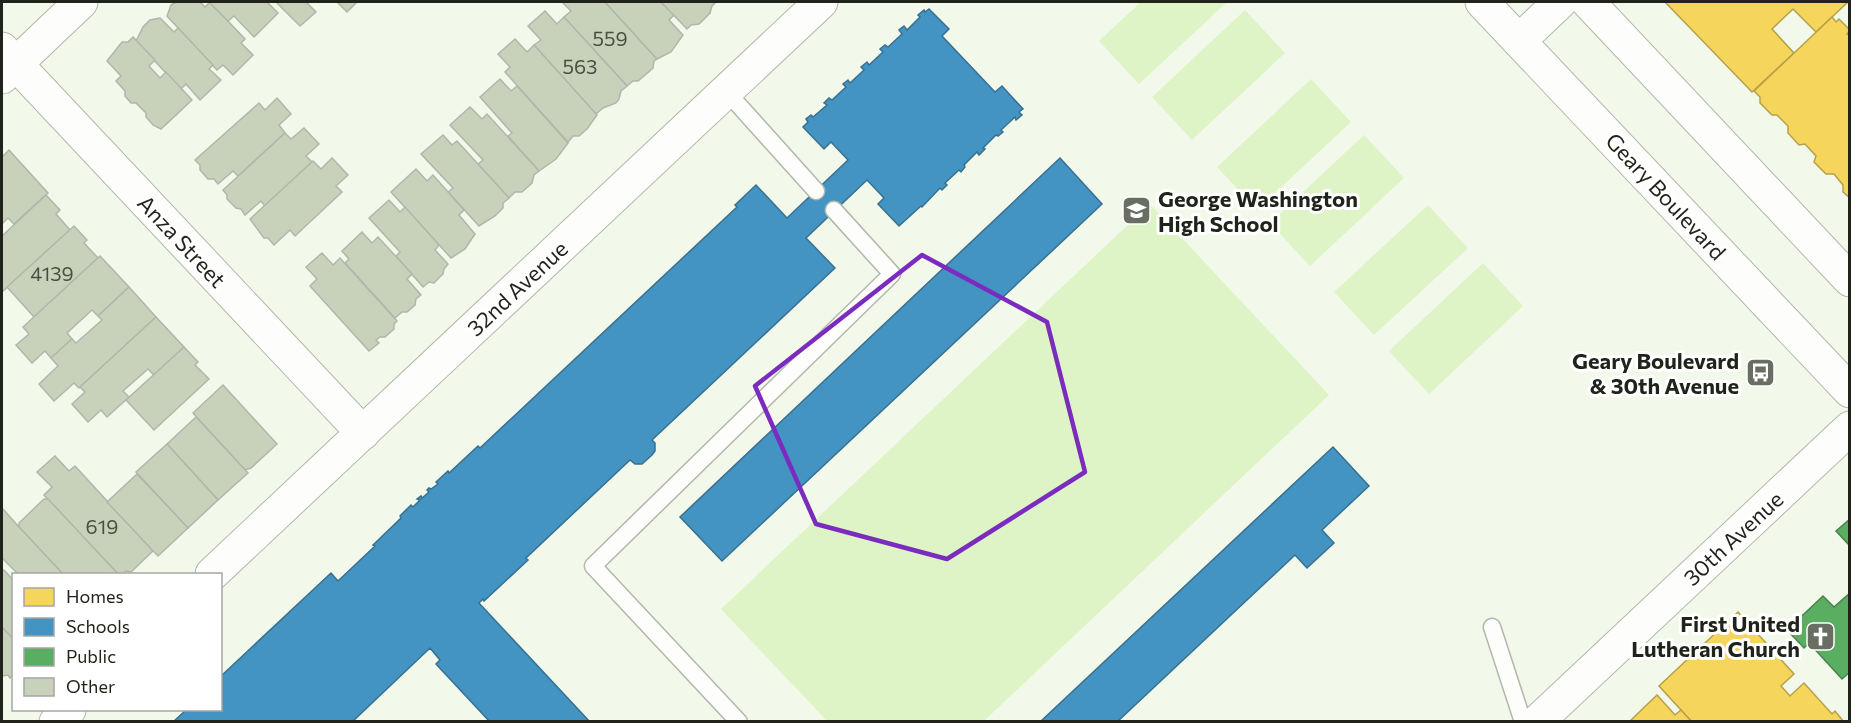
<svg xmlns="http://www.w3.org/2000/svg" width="1851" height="723" font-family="Commissioner,sans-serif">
<rect width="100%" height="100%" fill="#f2f9ea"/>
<g fill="#dff4c6">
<polygon points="1141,2 1227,2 1139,84 1099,41"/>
<polygon points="1245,10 1285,53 1192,140 1152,97"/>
<polygon points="1311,79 1351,122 1257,210 1217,167"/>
<polygon points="1364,135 1404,178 1310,266 1270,223"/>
<polygon points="1150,204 1329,395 984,721 827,721 721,609"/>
<polygon points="1428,205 1468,248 1374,335 1334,292"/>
<polygon points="1483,263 1523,306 1429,394 1389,351"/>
</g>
<g fill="#f6d55c" stroke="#b6a048" stroke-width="1.5">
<polygon points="1665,2 1848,2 1816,32 1793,9 1772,29 1794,53 1752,92"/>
<polygon points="1832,17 1836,22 1839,19 1850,30 1847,34 1850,36 1850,198 1843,192 1843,185 1834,174 1826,174 1814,162 1816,156 1805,144 1799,145 1788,133 1788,126 1777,115 1772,115 1760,103 1760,97 1754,91"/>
<polygon points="1738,612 1794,674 1781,686 1790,696 1804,683 1832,714 1835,711 1844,722 1692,722 1659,686"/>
<polygon points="1657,695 1675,715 1681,710 1692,722 1629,722"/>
</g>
<g fill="#4393c3" stroke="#387190" stroke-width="1.5">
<polygon points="929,9 949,29 942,36 995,92 1002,86 1023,109 1019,112 1022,115 1016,120 1015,117 1001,130 1003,132 998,136 996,135 983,148 985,149 979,155 977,152 964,165 965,167 961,172 959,170 945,183 947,185 942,190 940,188 922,207 921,206 899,226 878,204 884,198 867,180 806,238 835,268 652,440 655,443 655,451 652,455 642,464 635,464 630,460 526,558 528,560 484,601 483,599 479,603 590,722 490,722 436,664 440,660 430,648 352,722 173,722 186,710 220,710 220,677 331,573 338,581 375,546 373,545 401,518 400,516 411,505 413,507 420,500 417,499 421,496 422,498 429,492 427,490 429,488 431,489 438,484 436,482 448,471 449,473 478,446 480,448 737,207 735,205 756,185 787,218 848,160 831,142 824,149 803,127 808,122 806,119 811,115 813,117 827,105 824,103 829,98 832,100 846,87 843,84 848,80 850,83 864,70 861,67 867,62 869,65 883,52 880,49 885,45 888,47 902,34 899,30 904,26 907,30 920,17 918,15 924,10 925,12"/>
<polygon points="1060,158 1102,204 722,561 680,517"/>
<polygon points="1333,447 1369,486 1322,530 1334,543 1307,568 1295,555 1117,722 1040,722"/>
</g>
<g fill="#5aae61" stroke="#48844b" stroke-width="1.5">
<polygon points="1850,519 1850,546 1836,531"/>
<polygon points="1850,593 1850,672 1842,679 1809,643 1804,648 1787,630 1823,596 1834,607"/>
</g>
<g fill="#c8d2bb" stroke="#b1b6ab" stroke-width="1.5">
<polygon points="176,2 200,2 205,7 210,2 245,39 241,43 253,55 233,75 223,65 217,70 167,16 171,5"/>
<polygon points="209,2 267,2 278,13 254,37 234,16 228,21"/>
<polygon points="276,2 306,2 316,12 300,26"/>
<polygon points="337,2 357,2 347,12"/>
<polygon points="562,2 605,2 657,59 654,61 653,68 638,81 633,81 627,86 564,17 571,11"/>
<polygon points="605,2 661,2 674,15 669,20 683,35 671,52 657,59"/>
<polygon points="661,2 716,2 712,6 710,13 699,24 691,25 687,29"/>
<polygon points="545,11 557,24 564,17 627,86 621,91 619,99 616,103 603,108 596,114 534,45 541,40 528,26"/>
<polygon points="160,18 174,32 178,28 213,65 209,69 221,80 200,100 186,84 181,89 136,41 143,27 150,20"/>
<polygon points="133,37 155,60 149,66 160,78 166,72 192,100 161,129 153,125 146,117 146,113 136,103 131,103 125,96 125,91 116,81 121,76 107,61 122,42 128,42"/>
<polygon points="515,39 527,52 534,45 597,115 587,129 579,136 573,136 568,142 505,72 510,67 498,54"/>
<polygon points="500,79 511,91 517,86 568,143 556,159 539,171 508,136 512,133 480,97"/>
<polygon points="277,98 291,114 279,125 285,133 238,176 233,171 218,184 214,179 208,179 200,170 200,165 195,160 259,103 265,110"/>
<polygon points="470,107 482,119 487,114 539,171 534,175 532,183 522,192 515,192 509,198 478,164 483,160 450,125"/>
<polygon points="304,128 319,144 306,156 312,162 265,206 261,201 245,215 241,209 236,208 227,199 227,195 223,190 285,133 291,139"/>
<polygon points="443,135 452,145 457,141 509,198 503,203 503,208 495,216 479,226 448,192 453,188 421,154"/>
<polygon points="9,150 48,193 14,224 8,218 2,224 2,157"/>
<polygon points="332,158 348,175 336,186 342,192 295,236 290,230 274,245 268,238 264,238 250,219 313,161 321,169"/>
<polygon points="416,169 427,181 433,175 448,192 464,210 459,215 475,234 465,249 451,258 391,192"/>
<polygon points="46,195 60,210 56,214 70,230 2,292 2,236"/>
<polygon points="389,200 400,212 405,207 439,245 435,250 448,264 444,269 443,274 434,283 429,282 423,287 396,256 400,252 369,218"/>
<polygon points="74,226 87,240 84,243 98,258 34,317 7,287"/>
<polygon points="362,232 372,243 378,237 412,274 407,279 421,295 416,299 415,305 407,312 402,312 395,318 345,263 349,259 342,251"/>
<polygon points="322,253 333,265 340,258 397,321 394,324 394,329 385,337 380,337 376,340 379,343 369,351 310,286 317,279 306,267"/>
<polygon points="100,256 129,287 98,316 92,310 67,333 72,339 51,358 45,351 32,363 16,345 29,334 23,327"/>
<polygon points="129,287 156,317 79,388 74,383 54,401 39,384 58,366 51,358 72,339 76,343 102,320 98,316"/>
<polygon points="156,317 184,347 154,375 148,369 123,391 129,397 107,417 101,410 88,422 72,404 85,392 80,387"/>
<polygon points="184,347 198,362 195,365 209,379 154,430 126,400"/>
<polygon points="223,385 277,444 251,468 245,470 193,413"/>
<polygon points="196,417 248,473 218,500 167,444"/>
<polygon points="167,444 218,500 188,528 136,472"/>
<polygon points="55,456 69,471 75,466 153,551 131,572 126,571 122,574 118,574 44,495 52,487 37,472"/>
<polygon points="137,474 188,528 158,556 107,502"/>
<polygon points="44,499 48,499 118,574 63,574 19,527 19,523"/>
<polygon points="2,508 19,527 63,574 18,574 2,558"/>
<polygon points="4,570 14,581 14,640 2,627 2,572"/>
<polygon points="2,627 14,640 14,674 10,678 8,675 2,676"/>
</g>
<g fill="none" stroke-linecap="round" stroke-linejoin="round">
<defs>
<g id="lane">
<polyline points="726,91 816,191"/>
<polyline points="1492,627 1523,722"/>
<polyline points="739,722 593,566 892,274 834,210"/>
</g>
<g id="street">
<polyline points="1519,41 1560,2"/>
<polyline points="2,49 363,433"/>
<polyline points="2,77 81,2"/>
<polyline points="212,574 821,2"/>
<polyline points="56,722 69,710"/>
<polyline points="1537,722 1850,428"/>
</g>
<g id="primary">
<polyline points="1482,2 1850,391"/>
<polyline points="1588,2 1850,280"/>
</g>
</defs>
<use href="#lane" stroke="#b2b7ab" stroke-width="19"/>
<use href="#street" stroke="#b2b7ab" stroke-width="35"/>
<use href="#primary" stroke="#b2b7ab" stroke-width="35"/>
<use href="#lane" stroke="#fdfefc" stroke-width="16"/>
<use href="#street" stroke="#fdfefc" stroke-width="33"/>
<use href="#primary" stroke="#fdfefc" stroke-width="33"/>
</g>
<path fill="none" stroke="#7b2cbf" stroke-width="4.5" stroke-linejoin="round" d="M922,255L1047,322L1085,472L947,559L816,524L755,386Z"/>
<defs>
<symbol id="school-square" viewBox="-11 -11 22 22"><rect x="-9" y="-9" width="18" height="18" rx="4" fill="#696e62" stroke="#fff"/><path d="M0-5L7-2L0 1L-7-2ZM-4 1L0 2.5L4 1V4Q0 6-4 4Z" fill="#fff"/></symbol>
<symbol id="bus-square" viewBox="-11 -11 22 22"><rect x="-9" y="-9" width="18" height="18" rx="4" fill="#696e62" stroke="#fff"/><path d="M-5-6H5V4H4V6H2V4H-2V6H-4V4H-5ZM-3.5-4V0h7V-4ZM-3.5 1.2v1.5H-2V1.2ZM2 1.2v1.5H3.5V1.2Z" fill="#fff"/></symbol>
<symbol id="church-square" viewBox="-11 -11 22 22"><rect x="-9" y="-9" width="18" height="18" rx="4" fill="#696e62" stroke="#fff"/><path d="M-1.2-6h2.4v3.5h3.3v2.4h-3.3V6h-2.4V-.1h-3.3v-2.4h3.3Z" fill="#fff"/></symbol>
</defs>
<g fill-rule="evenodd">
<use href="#school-square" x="1120" y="194" width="33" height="33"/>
<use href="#bus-square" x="1744" y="356" width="33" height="33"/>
<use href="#church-square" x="1804" y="620" width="33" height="33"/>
</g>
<g text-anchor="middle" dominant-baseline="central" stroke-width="6" stroke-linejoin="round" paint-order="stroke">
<g font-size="20" fill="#494f42">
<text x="610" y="38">559</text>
<text x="580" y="66">563</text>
<text x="52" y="273">4139</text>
<text x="102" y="526">619</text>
</g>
<g font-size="22" fill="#1f2319" stroke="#fff">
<text transform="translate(1666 196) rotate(47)">Geary Boulevard</text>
<text transform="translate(182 241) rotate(47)">Anza Street</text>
<text transform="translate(517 288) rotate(-43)">32nd Avenue</text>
<text transform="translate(1733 538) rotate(-43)">30th Avenue</text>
</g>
<g font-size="22" font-weight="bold" fill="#1f2319" stroke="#fff" text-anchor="end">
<text x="1158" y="198" text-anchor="start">George Washington<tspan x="1158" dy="25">High School</tspan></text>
<text x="1739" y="360">Geary Boulevard<tspan x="1739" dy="25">&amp; 30th Avenue</tspan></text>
<text x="1800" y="623">First United<tspan x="1800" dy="25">Lutheran Church</tspan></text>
</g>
</g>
<rect width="1851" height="723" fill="none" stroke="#1f2319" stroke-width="6"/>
<rect x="12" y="573" width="210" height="138" fill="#ffffff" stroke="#a5a7a3" stroke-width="1.5"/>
<rect x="24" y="588" width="30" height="18" fill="#f6d55c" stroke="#a5a7a3" stroke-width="1.5"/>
<text x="66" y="603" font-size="18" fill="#1f2319">Homes</text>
<rect x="24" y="618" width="30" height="18" fill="#4393c3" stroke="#a5a7a3" stroke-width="1.5"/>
<text x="66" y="633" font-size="18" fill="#1f2319">Schools</text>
<rect x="24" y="648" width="30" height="18" fill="#5aae61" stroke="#a5a7a3" stroke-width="1.5"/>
<text x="66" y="663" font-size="18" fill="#1f2319">Public</text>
<rect x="24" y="678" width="30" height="18" fill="#c8d2bb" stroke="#a5a7a3" stroke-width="1.5"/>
<text x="66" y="693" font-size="18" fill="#1f2319">Other</text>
</svg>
